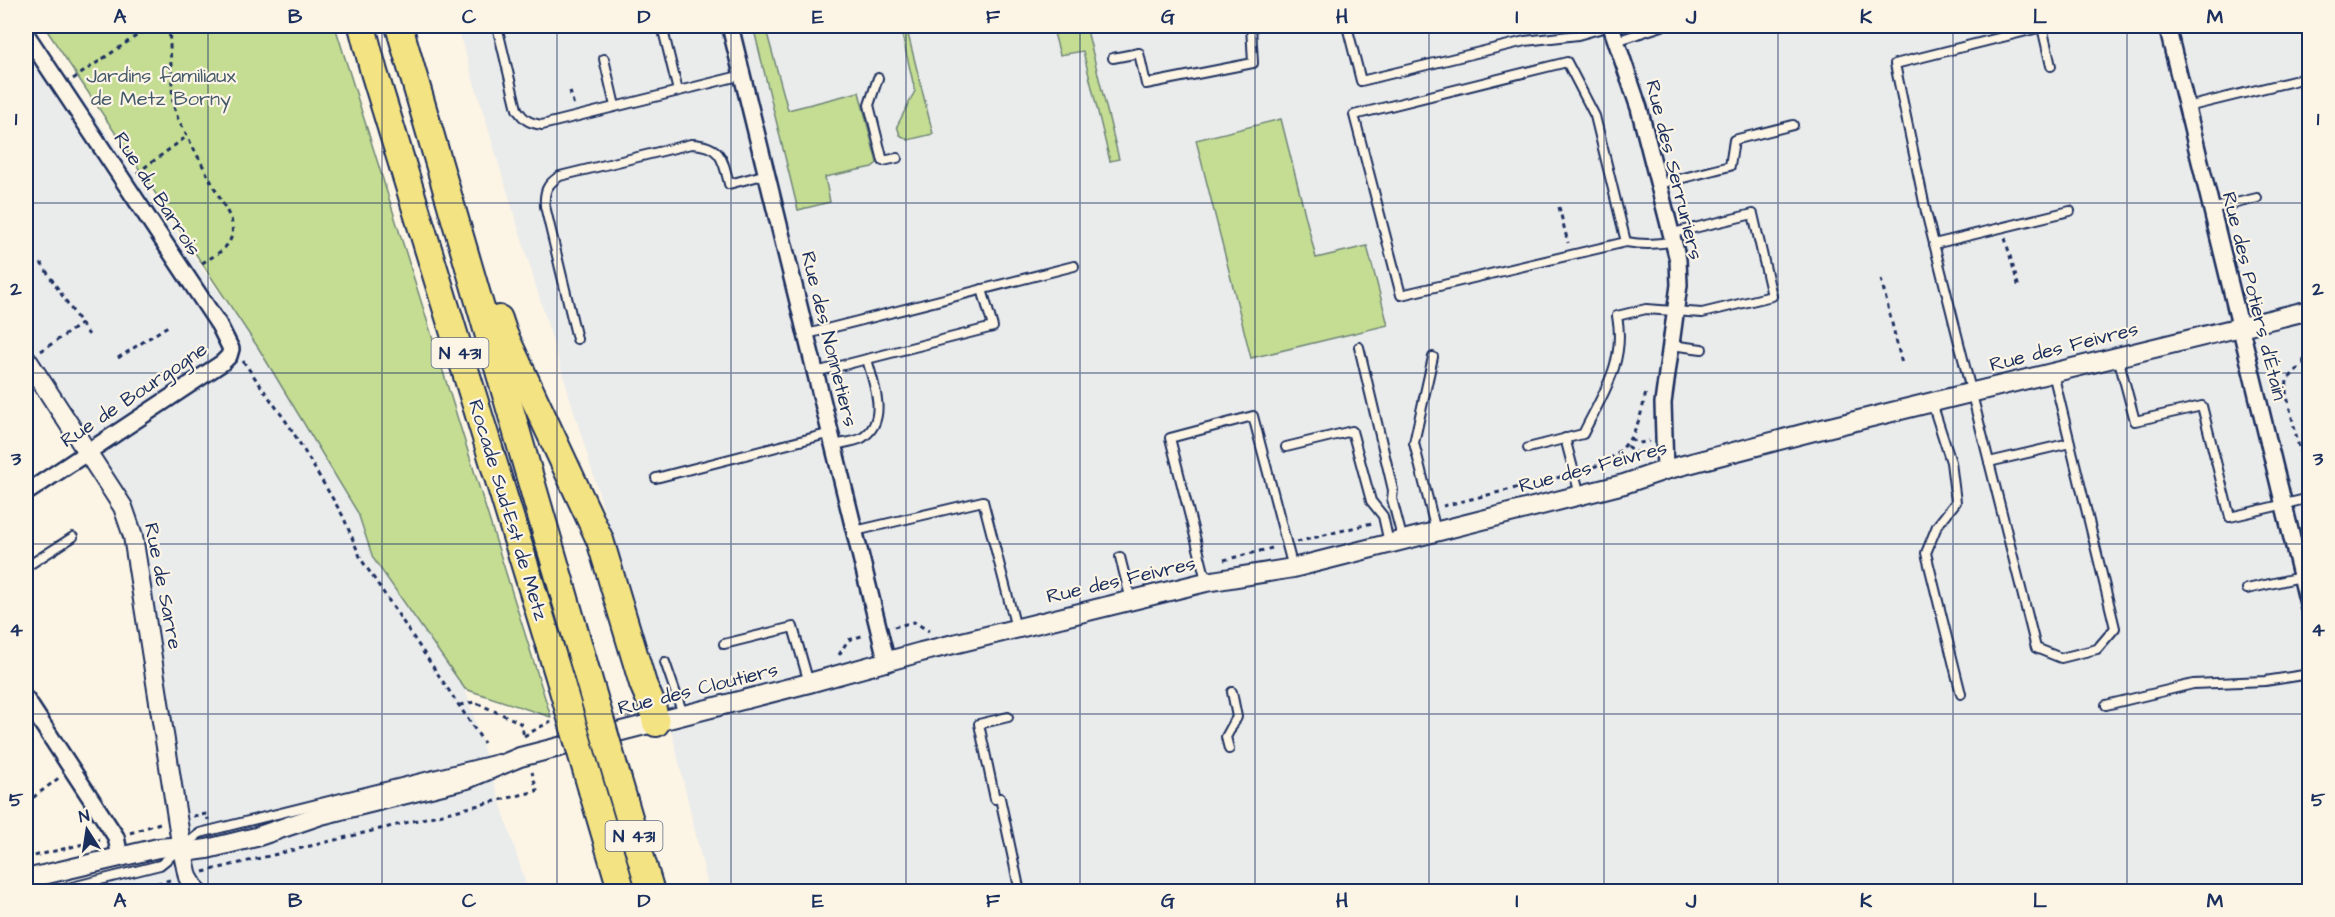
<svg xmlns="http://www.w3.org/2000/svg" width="2335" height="917" font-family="'Architects Daughter',sans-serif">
<rect width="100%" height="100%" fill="#fcf5e5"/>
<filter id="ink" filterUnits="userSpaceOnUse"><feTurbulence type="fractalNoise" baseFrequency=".0167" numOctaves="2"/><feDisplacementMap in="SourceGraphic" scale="12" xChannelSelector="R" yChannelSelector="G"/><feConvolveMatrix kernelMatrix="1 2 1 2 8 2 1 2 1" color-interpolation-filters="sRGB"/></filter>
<g filter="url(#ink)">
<g fill="#eaebeb">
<polygon points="26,26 31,26 259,349 358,513 373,558 465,689 528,891 38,891 185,856 133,536 26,358"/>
<polygon points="457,26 2309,26 2309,891 709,891 673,737"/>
</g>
<g fill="#c4dd93" stroke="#708678" stroke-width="1.5">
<polygon points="44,26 335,26 551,717 465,689 373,558 358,513 259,349"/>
<polygon points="753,26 765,26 788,110 859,92 877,163 872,167 825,177 830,202 798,210"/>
<polygon points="900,26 906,26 933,134 908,140 900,135 897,126 915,91"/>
<polygon points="1060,26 1086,26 1119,159 1110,161 1083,51 1060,55 1054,33 1061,31"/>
<polygon points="1281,119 1316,258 1367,246 1388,325 1251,358 1196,140"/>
</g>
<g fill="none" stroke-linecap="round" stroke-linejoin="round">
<defs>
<g id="service">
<path d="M497,26L517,109C524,120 529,123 542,125L743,75"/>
<polyline points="662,26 678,91"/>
<polyline points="1347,26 1361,81 1525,41 1578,35 1610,26"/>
<polyline points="1616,41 1662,26"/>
<polyline points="1113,58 1139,53 1146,84 1253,63 1251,26"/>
<polyline points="604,59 615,106"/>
<polygon points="1567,62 1595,116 1626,242 1401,295 1354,115"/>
<polyline points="2051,66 2042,27 1895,64 1926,212 2036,648 2061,658 2097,649 2115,628 2053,373"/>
<polyline points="878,78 869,105 883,161 897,158"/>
<polyline points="2187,107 2310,77"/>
<polyline points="1660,184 1730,166 1734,140 1793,125"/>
<polyline points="2211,209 2257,198"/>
<path d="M1626,242C1643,245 1657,245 1674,241"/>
<polyline points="1934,244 2070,211"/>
<polyline points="807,334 1074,266"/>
<path d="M577,339L545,206C544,191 547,184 560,176L691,144C721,145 723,159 729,184L767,174"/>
<polyline points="1670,345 1702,349"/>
<polyline points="1359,347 1393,490 1392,499 1403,541"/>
<polyline points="1433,357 1414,443 1436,531"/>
<polyline points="2118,357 2135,421 2202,406 2230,517 2310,498"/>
<polyline points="2308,362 2310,361"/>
<polyline points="816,372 993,327 982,289"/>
<polyline points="1932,403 1951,462 1956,502 1937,526 1926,553 1961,694"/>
<polyline points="1565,438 1580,495"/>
<path d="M834,445C842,443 854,442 862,438C890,420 873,383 867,359"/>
<polyline points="1286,447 1352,431 1371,501 1383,516 1389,543"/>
<path d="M1528,448L1583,434C1603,393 1626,362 1617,316L1646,309L1702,313L1772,296L1753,214L1673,233"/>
<polyline points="1989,462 2070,443"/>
<polyline points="656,478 831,433"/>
<polyline points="855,531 983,501 1016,628"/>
<polyline points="1120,557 1131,600"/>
<polyline points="26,567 73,537"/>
<polyline points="1206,580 1170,438 1253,416 1293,568"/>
<polyline points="2247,589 2301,577"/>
<polyline points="724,644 793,627 809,683"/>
<polyline points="665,662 683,714"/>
<polyline points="2106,705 2193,684 2265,681 2310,674"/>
<polyline points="1229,749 1226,737 1237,717 1232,692"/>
<polyline points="1000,798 1020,892"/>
<polyline points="995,799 979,724 1008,717"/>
<polyline points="52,892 160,865 200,833 498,759"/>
</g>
<g id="minor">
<polyline points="730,26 887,663"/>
<polyline points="1611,26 1639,108 1678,260 1679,285 1663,403 1665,470"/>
<polyline points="2167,26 2310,612"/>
<polyline points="26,34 219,325 231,349 229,356 222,363 26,493"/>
<polyline points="26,699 116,837 120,857"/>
</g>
<g id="tertiary">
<polyline points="26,358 123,507 133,536 182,849 188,877 197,892"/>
<polyline points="26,879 158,848 171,847 192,851 207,849 256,837 321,815 467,779 520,757 809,683 921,652 1206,582 1293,568 1624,484 1665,470 1810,432 2310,310"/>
</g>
<g id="trunk">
<polyline points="362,26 374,72 560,680"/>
<polyline points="399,26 587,674"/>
<polyline points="499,319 504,334 600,540 643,684 652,705 656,723"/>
<polyline points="618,780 651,892"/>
<polyline points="592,790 622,892"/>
</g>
</defs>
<use href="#service" stroke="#1b2f5e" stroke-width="12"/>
<use href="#minor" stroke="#1b2f5e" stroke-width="20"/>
<use href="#tertiary" stroke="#1b2f5e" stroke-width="22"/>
<use href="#trunk" stroke="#1b2f5e" stroke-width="30"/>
<g stroke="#1b2f5e" stroke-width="3" stroke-dasharray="4.5 4.5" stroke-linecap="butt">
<path d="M169,26L173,104L178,119L231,219C238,246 218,253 199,265"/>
<polyline points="73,79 151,26"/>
<polyline points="570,91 574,106"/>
<polyline points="26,153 27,161 26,169"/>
<polyline points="137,173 186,137"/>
<polyline points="1559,207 1568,243"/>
<polyline points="2005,238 2019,288"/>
<polyline points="1881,279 1902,364"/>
<polyline points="81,324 89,335"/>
<polyline points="41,351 81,324 41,263"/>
<polyline points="118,358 171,324"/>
<polyline points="243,361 290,427 343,516 361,559 484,743"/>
<polyline points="2299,368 2287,380 2286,392 2308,486"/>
<polyline points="1631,439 1640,443 1649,441"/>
<polyline points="1627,446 1635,452 1648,455"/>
<polyline points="1619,454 1625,467"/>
<polyline points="1613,457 1619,469"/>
<path d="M1585,470C1626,457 1639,432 1646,391"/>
<polyline points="1443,506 1564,476"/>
<polyline points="1297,542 1372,523"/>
<polyline points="1224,560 1276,547"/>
<polyline points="894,627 914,622 929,631"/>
<polyline points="839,655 848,640 865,635"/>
<polyline points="460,705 474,702 517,721 521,724 524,736"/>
<polyline points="524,736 551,721"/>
<polyline points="26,803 60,777"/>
<polyline points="193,816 207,814 208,820"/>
<polyline points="130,833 160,823"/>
<polyline points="26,858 100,840"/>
<polyline points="203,872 537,791 532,772"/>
<polyline points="122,892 170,880"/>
</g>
<use href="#service" stroke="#fcf5e5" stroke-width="8"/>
<use href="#minor" stroke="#fcf5e5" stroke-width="15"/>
<use href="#tertiary" stroke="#fcf5e5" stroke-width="18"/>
<use href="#trunk" stroke="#f4e382" stroke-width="26"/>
<defs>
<g id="trunk-bridge">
<polyline points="587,674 618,780"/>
<polyline points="560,680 592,790"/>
</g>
</defs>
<use href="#trunk-bridge" stroke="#1b2f5e" stroke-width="30" stroke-linecap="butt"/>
<use href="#trunk-bridge" stroke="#f4e382" stroke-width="26"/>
</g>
</g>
<path fill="none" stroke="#1b2f5e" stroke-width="1.5" stroke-opacity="0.55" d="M208,26V892M382,26V892M557,26V892M731,26V892M906,26V892M1080,26V892M1255,26V892M1429,26V892M1604,26V892M1778,26V892M1953,26V892M2127,26V892M26,203H2310M26,373H2310M26,544H2310M26,714H2310"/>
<g text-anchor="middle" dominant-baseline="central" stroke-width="4.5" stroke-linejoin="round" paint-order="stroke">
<g fill="#fcf5e5" stroke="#5e6a86" stroke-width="1.5">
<rect x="431.5" y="338" width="57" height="30" rx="4.5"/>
<rect x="605.5" y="821" width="57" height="30" rx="4.5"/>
</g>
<g font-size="18" font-weight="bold" fill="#1b2f5e">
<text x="460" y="353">N 431</text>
<text x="634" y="836">N 431</text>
</g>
<g font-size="20" fill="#455a6b" stroke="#fcf5e5">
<text x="161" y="76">Jardins familiaux<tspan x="161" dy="23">de Metz Borny</tspan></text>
</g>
<g font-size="20" fill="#1b2f5e" stroke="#fcf5e5">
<text transform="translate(1674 170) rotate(76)">Rue des Serruriers</text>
<text transform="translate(157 194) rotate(57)">Rue du Barrois</text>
<text transform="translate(2254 296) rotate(76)">Rue des Potiers d'Étain</text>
<text transform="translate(829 339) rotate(76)">Rue des Nonnetiers</text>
<text transform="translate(2064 347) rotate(-14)">Rue des Feivres</text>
<text transform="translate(134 395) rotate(-34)">Rue de Bourgogne</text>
<text transform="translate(1593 467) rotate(-15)">Rue des Feivres</text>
<text transform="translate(508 510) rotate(73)">Rocade Sud-Est de Metz</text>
<text transform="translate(1121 580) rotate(-13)">Rue des Feivres</text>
<text transform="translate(163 586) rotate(79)">Rue de Sarre</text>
<text transform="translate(698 689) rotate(-14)">Rue des Cloutiers</text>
</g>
</g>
<rect width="2335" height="917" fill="none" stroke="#fcf5e5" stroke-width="66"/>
<g transform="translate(87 830) rotate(348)" stroke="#fcf5e5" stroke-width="4.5" paint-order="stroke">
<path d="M0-4.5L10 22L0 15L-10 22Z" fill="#1b2f5e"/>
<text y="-9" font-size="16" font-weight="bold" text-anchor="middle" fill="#1b2f5e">N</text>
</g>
<rect x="33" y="33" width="2269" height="851" fill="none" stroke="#1b2f5e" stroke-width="2"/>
<g font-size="20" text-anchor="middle" font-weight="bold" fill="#1b2f5e">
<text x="120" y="23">A</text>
<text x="295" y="23">B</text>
<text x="469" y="23">C</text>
<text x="644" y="23">D</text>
<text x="818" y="23">E</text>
<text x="993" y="23">F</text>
<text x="1168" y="23">G</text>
<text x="1342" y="23">H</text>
<text x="1517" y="23">I</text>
<text x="1691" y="23">J</text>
<text x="1866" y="23">K</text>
<text x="2040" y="23">L</text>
<text x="2215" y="23">M</text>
<text x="16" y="125">1</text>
<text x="2318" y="125">1</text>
<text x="16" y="295">2</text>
<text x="2318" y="295">2</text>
<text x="16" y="465">3</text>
<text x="2318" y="465">3</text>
<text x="16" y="636">4</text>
<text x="2318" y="636">4</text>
<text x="16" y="806">5</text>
<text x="2318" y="806">5</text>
<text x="120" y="907">A</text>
<text x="295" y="907">B</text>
<text x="469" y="907">C</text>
<text x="644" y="907">D</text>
<text x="818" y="907">E</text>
<text x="993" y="907">F</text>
<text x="1168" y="907">G</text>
<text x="1342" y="907">H</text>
<text x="1517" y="907">I</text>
<text x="1691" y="907">J</text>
<text x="1866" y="907">K</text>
<text x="2040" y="907">L</text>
<text x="2215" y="907">M</text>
</g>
</svg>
